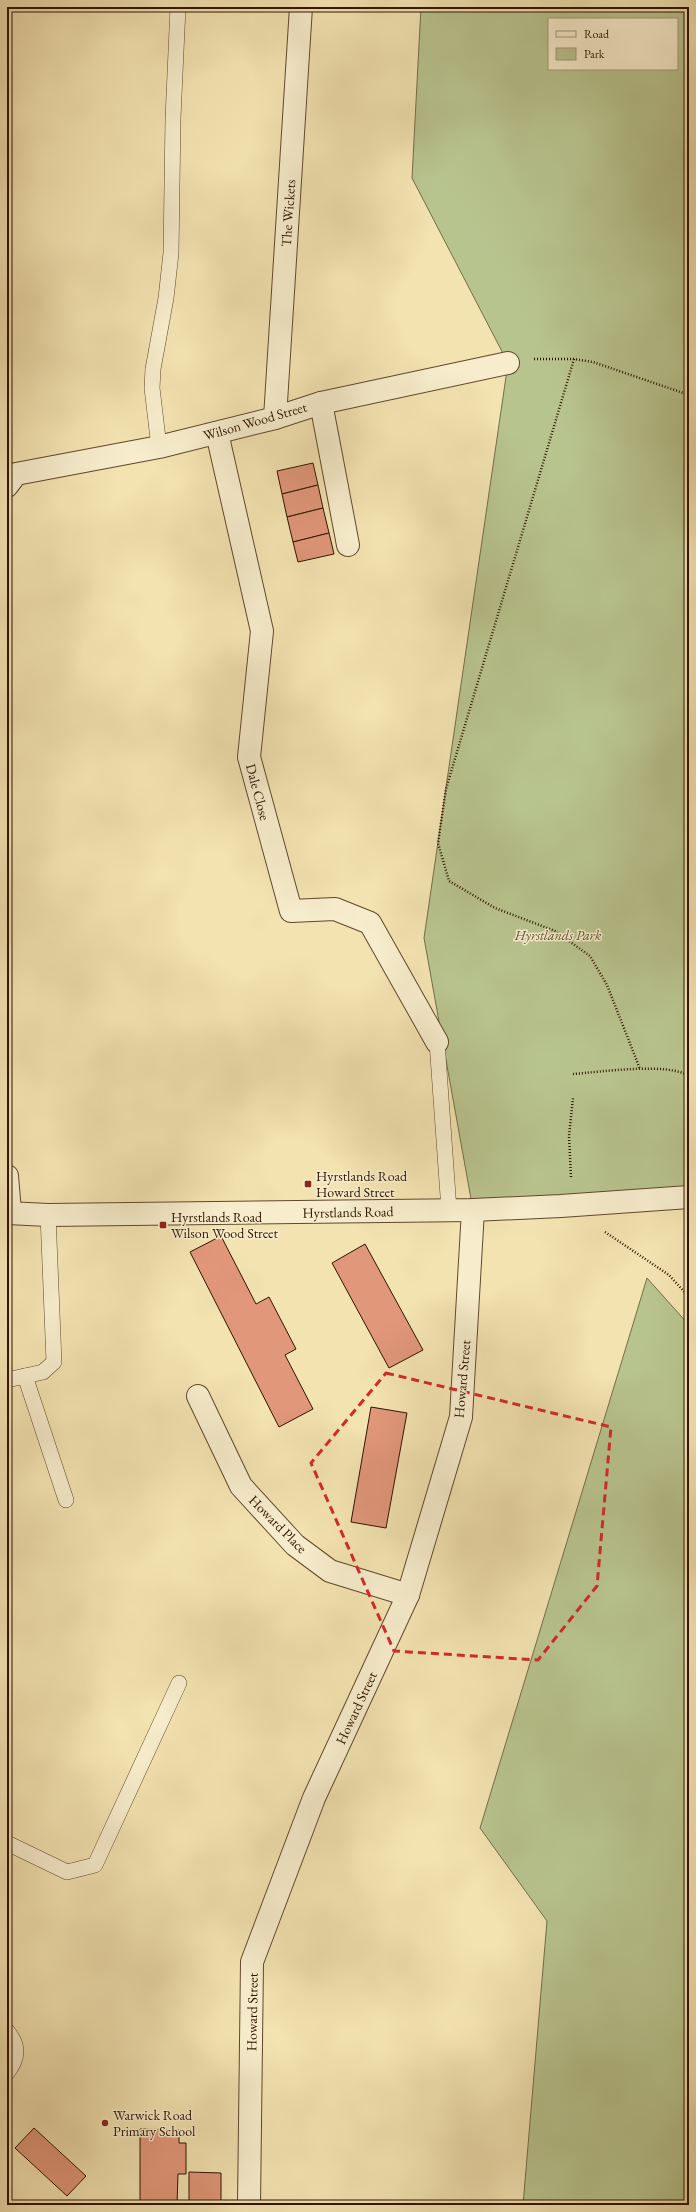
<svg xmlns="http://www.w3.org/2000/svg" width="696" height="2212" font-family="'EB Garamond',serif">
<rect width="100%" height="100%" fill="#f3e3b1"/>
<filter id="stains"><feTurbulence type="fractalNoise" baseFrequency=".005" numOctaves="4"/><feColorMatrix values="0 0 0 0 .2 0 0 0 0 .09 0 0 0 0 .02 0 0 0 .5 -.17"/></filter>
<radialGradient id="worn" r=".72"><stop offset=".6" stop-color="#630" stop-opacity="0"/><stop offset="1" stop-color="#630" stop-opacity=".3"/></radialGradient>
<g fill="#b8c48e" stroke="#746c48" fill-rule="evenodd">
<path d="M421,7H689V1197L473,1210L424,938L508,363L412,178ZM549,19H677V69H549Z"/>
<polygon points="647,1278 689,1325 689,2205 523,2205 547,1921 480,1828"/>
</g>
<g fill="#e1977a" stroke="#2f1301">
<polygon points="313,463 318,485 282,494 277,471"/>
<polygon points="318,485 323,508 287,517 282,494"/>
<polygon points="323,508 329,533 293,542 287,517"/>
<polygon points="329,533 334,554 298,562 293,542"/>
<polygon points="221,1236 256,1304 269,1297 296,1349 285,1355 313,1409 279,1427 190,1252"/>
<polygon points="365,1244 423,1350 389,1368 332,1263"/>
<polygon points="371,1407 407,1413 386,1528 351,1522"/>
<polygon points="34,2128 86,2176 67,2196 15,2148"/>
<polygon points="140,2129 179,2130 179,2143 186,2143 186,2174 178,2174 177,2205 140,2205"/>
<polygon points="189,2172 221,2173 221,2205 189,2205"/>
</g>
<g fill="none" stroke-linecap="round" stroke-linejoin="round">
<defs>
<g id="service">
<polyline points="159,447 152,388 153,369 166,298 171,253 173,118 178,7"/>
<polyline points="437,1042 449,1210"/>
<polyline points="25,1376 66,1500"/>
<polyline points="7,1380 43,1372 54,1362 48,1215"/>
<polyline points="7,1843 67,1872 95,1865 179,1683"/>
<path d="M7,2031C19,2045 19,2058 7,2073"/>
</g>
<g id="minor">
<polyline points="321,403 348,545"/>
<polyline points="275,418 301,7"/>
<polyline points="217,433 262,631 249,757 291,911 335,909 370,923 437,1042"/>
<polyline points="7,486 16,474 159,447 275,418 321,403 508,363"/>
<polyline points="7,1176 10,1212"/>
<polyline points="7,1213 48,1215 473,1210 561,1206 689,1197"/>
<polyline points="198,1396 241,1486 295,1545 330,1571 408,1595"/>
<polyline points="249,2205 252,1962 314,1798 408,1595 461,1417 473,1210"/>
</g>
</defs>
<use href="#service" stroke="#60472d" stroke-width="16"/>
<use href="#minor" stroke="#60472d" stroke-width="24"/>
<g stroke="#2f1301" stroke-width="2.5" stroke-dasharray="1 2" stroke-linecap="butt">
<polyline points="534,359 574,359 593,362 689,395"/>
<polyline points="574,359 446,789 438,843 449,881 495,908 555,931 590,956 607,985 640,1069"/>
<path d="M573,1074C600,1072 668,1062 689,1076"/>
<polyline points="571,1177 569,1136 573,1098"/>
<polyline points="605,1232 669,1275 689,1297"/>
</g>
<use href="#service" stroke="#f7edcc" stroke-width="15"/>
<use href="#minor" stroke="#f7edcc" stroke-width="22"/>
</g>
<path fill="none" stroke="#d62828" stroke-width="3" stroke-dasharray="8 5" stroke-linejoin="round" d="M386,1373L611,1427L597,1586L538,1660L394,1651L311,1463Z"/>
<g fill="#8f2418" stroke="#f7edcc" stroke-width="1.5">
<rect x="304" y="1180" width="8" height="8" rx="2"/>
<rect x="159" y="1221" width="8" height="8" rx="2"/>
<circle cx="105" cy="2123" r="4"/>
</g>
<g text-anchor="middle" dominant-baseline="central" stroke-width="3" stroke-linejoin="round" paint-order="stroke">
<g font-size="14" fill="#2f1301" stroke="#f7edcc">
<text transform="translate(288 213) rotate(-86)">The Wickets</text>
<text transform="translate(255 421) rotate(-16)">Wilson Wood Street</text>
<text transform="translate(258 792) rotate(75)">Dale Close</text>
<text transform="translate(348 1212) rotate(-1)">Hyrstlands Road</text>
<text transform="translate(462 1379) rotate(-85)">Howard Street</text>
<text transform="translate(278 1524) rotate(45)">Howard Place</text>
<text transform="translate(356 1708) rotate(-65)">Howard Street</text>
<text transform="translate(252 2012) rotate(-89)">Howard Street</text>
</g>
<g font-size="14" font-style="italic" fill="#5f5132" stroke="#f7edcc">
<text x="558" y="935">Hyrstlands Park</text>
</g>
<g font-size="14" fill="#2f1301" stroke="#f7edcc" text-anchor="start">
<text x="316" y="1176">Hyrstlands Road<tspan x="316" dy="16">Howard Street</tspan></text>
<text x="171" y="1217">Hyrstlands Road<tspan x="171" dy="16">Wilson Wood Street</tspan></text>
<text x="113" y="2115">Warwick Road<tspan x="113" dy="16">Primary School</tspan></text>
</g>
</g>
<rect width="696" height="2212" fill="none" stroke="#f3e3b1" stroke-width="24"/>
<rect x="8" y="8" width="680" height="2196" fill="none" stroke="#2f1301" stroke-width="2"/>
<rect x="12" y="12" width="672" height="2188" fill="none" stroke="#2f1301"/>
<rect x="548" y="18" width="130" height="52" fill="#f7edcc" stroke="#a7967b"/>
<rect x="556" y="31" width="20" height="6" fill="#f7edcc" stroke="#a7967b"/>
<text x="584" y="38" font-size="12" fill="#2f1301">Road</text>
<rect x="556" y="48" width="20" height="12" fill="#b8c48e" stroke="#a7967b"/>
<text x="584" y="58" font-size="12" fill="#2f1301">Park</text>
<rect width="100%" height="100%" filter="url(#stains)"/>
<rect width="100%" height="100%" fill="url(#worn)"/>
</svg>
